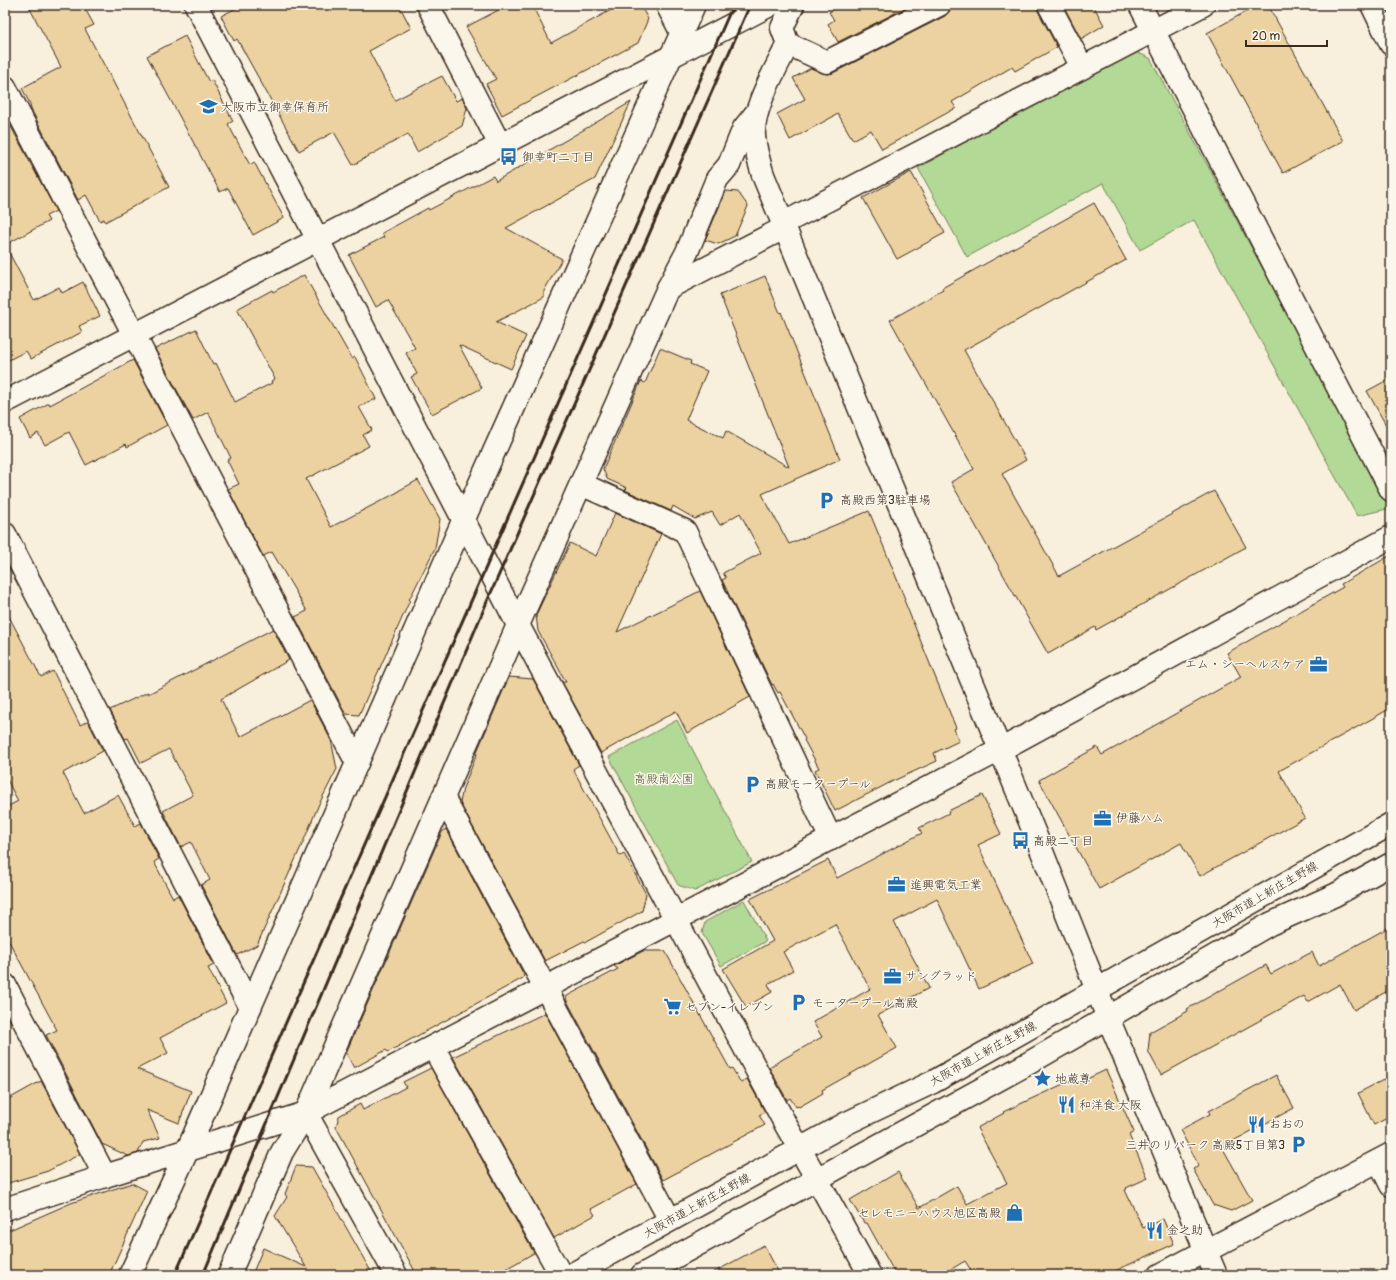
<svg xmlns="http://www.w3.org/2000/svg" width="1396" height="1280" font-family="Pangolin,'Klee One',sans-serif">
<rect width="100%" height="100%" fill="#f8f0dd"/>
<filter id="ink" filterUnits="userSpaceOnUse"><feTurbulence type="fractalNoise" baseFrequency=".025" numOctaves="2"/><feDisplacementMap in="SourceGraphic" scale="8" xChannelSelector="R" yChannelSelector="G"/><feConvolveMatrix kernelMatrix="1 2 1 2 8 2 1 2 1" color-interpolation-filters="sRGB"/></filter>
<g filter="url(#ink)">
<g fill="#b2d995" stroke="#76825a">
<polygon points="1131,50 1150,58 1391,508 1357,516 1194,220 1140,250 1103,183 967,257 918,168"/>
<polygon points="677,720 752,862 695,891 678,885 609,757"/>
<polygon points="744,900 766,941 721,966 702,933 705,922"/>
</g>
<g fill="#edd2a1" stroke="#3b2a1e">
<polygon points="28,5 83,5 94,25 85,29 169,187 105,222 104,219 100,221 86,195 78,200 31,109 30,104 22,88 61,67"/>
<polygon points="242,5 399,5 411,28 369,51 395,100 442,76 456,101 462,98 467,108 462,126 417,152 408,134 353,165 334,132 299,151 237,39 234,41 221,16"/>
<polygon points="508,5 532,5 551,43 620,5 640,5 648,19 638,43 502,115 486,84 496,79 466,27"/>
<polygon points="842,5 911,5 838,42 828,24 834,20 829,12"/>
<polygon points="951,5 1037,5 1038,11 1057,47 1015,71 1012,67 952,102 956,108 882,149 871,130 853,140 838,114 790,140 777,114 805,99 793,78 811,68 822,73 828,74 833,73 945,16 950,11"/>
<polygon points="1063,5 1093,5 1104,25 1081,39"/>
<polygon points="1258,5 1268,5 1343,141 1283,173 1207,33"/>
<polygon points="185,36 209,82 212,80 233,121 228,124 250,165 254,162 284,218 253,235 228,188 220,192 147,56"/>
<polygon points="631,102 595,179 506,228 562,259 544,291 544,297 496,322 526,336 511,369 459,345 482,388 432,414 411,377 417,374 406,353 415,348 388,300 376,307 349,255 384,237 382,233 428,208 429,210 493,176 496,181"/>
<polygon points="8,121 56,211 46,216 49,221 5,245 5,122"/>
<polygon points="911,172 945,233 897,259 863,198"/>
<polygon points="726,191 738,192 748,206 735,236 718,244 705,240"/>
<polygon points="1094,203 1126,260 964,350 1026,460 1002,474 1059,576 1214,491 1246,547 1096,630 1095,627 1048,654 951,482 974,469 890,320 943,290 942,288"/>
<polygon points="5,245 34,300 59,287 62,293 83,282 100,316 79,326 82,332 31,359 26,351 5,362"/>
<polygon points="304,275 352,359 355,357 376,399 359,407 372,430 363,435 369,446 306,479 331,527 398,492 398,491 418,480 440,519 435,548 409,600 410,600 359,715 346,714 295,617 307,611 272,552 263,556 228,489 239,484 227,460 231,458 208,412 193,420 155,349 196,329 213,364 216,363 235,402 272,383 271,381 275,379 237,309 272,290 273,292"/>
<polygon points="765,276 780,313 781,312 840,459 762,494 789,544 869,511 892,567 905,599 904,600 956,728 954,729 959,741 934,753 937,761 893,781 835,811 815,770 819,768 804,740 805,739 780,692 778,693 773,684 772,685 722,580 726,578 723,573 761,553 740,513 720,525 712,512 695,519 673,506 671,511 625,490 627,488 607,479 603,469 641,381 645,383 660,348 691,361 690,364 707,371 686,420 723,438 726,431 789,467 720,295"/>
<polygon points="133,360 167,425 127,447 126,444 86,465 69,432 45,445 38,433 30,438 20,419 49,403 50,405"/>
<polygon points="1391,378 1391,434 1367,391"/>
<polygon points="615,513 661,534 617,632 700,591 750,697 687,733 676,711 601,753 562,682 566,682 538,631 536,615 570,543 596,556"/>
<polygon points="1391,555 1391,708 1279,771 1305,818 1200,876 1181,843 1099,889 1039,780 1097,747 1102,755 1241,677 1227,653 1343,587 1341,584"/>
<polygon points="5,609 41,677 53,671 80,725 88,721 103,751 63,773 84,813 118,795 135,826 141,823 159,859 154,862 173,898 178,895 214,965 208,968 226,1003 160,1038 168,1053 137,1069 191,1091 179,1123 147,1110 160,1138 143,1142 138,1153 128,1156 102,1144 46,1035 57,1030 5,934 5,808 18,801 5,776"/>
<polygon points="273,629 289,660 221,699 240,737 310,700 331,740 337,769 319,804 304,840 257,945 237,955 201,885 210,880 191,842 181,847 163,811 193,795 169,749 141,763 128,738 125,739 110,710 148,692 148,694"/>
<polygon points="509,677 533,679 579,765 573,769 620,856 624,854 646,894 642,911 586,942 584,941 545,961 460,803 463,788 477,754 476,754"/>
<polygon points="982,795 1001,834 978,845 1033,964 979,989 937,899 894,922 929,988 878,1015 897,1048 822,1090 823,1093 799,1107 798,1106 796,1107 790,1098 787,1100 769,1067 822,1037 813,1022 870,989 835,924 783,952 793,970 768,984 772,992 746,1007 723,969 773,941 750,899 828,860 837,878 922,833 919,828 949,813 948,811"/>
<polygon points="446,829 524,975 523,978 388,1052 386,1050 354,1068 346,1053 442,832"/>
<polygon points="1391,926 1391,989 1354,1010 1340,984 1308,1002 1304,996 1161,1075 1148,1051 1150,1032 1188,1011 1187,1009 1266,965 1271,974 1312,952 1319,966"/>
<polygon points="643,951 665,951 730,1069 732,1068 741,1083 747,1079 765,1112 759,1115 765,1125 663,1180 566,999 567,996 618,969 614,966"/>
<polygon points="545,1013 637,1184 591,1209 595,1215 554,1238 453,1057"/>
<polygon points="431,1068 534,1253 495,1275 417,1275 336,1127 339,1116 360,1104 363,1110 406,1087 403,1082"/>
<polygon points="1106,1070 1134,1132 1129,1135 1148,1178 1126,1188 1127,1189 1125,1190 1143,1228 1163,1219 1174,1244 1106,1275 974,1275 965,1261 941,1275 896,1275 867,1223 864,1223 850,1200 898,1172 919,1208 957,1186 967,1204 1007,1183 977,1128 1004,1113 1003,1112 1074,1079 1076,1084"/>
<polygon points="1276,1075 1294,1108 1222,1147 1252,1200 1231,1211 1213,1205 1193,1169 1199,1166 1180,1130 1210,1114 1209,1111"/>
<polygon points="1391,1076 1391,1116 1374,1125 1358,1093"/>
<polygon points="41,1081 80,1154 48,1171 5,1184 5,1101"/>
<polygon points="296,1166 312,1167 373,1275 252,1275 263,1248 306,1267 275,1216 287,1197 285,1194"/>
<polygon points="132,1183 147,1191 109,1275 5,1275 5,1232 71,1203"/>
<polygon points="764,1245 780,1275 709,1275"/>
</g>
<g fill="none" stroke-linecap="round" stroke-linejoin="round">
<defs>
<g id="minor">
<polyline points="196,5 318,240"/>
<polyline points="428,5 500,145"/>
<polyline points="793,5 782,28 788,44 827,62 939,5"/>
<polyline points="1049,5 1082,67"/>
<polyline points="1140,5 1391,490"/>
<polyline points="1372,5 1391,44"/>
<polyline points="5,87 357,763"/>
<polyline points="784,223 1203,5"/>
<polyline points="668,288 786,227"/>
<polyline points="581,484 685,531 831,839"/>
<polyline points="5,534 250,1007"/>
<polyline points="1000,750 1391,537"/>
<polyline points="443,797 670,1220"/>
<polyline points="5,985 105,1176 306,1113 396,1275"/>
<polyline points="433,1047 561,1275"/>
<polyline points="1379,1161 1391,1185"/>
<polyline points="817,1179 870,1275"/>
<polyline points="130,1275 188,1149 463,521 694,5"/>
<polyline points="229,1275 282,1152 306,1113 518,625 668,288 687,252 717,179 729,165 744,128 756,113"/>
<polyline points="1160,1275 1391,1154"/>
</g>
<g id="tertiary">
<polyline points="667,5 689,47"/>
<path d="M788,44C776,69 752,108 754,136C755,149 759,162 763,175L1035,834L1108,1018L1216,1275"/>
<polyline points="318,240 518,625 787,1127 817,1179"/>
<polyline points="5,402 770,5"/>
<polyline points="306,1113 1000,750"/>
<polyline points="5,1209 105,1176"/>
</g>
<g id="primary">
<polyline points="571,1275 847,1123 933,1082 1391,824"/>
<polyline points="642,1275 1029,1063 1270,924 1335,895 1391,864"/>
</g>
</defs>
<use href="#minor" stroke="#3b2a1e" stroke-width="25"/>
<use href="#tertiary" stroke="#3b2a1e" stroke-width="25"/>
<use href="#primary" stroke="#3b2a1e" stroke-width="25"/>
<use href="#minor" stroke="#fbf7ec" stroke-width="22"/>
<use href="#tertiary" stroke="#fbf7ec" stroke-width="22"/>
<use href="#primary" stroke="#fbf7ec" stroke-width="22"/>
<g stroke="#3b2a1e" stroke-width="3">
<polyline points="175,1275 733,5"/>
<polyline points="203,1275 486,604 750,5"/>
</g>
</g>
</g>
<defs>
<symbol id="school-bare" viewBox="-9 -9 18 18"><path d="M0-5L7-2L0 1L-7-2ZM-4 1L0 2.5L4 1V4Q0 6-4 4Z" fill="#1f6fb2" stroke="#fbf7ec" stroke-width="2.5" paint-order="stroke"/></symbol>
<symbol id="bus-bare" viewBox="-9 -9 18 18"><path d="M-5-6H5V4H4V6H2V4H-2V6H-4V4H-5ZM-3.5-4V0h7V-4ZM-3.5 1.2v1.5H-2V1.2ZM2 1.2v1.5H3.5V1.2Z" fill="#1f6fb2" stroke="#fbf7ec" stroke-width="2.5" paint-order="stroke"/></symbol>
<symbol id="parking-bare" viewBox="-9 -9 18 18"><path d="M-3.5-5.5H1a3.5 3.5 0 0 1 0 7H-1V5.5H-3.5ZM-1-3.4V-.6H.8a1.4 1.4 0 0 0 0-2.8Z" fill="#1f6fb2" stroke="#fbf7ec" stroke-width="2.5" paint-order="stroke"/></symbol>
<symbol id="office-bare" viewBox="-9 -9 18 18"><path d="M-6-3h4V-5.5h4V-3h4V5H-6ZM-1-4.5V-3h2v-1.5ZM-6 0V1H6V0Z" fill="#1f6fb2" stroke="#fbf7ec" stroke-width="2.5" paint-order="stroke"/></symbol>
<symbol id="supermarket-bare" viewBox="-9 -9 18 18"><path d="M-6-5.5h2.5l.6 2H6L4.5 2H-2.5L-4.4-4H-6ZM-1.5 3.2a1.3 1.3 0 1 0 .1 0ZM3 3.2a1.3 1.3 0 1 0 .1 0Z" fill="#1f6fb2" stroke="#fbf7ec" stroke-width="2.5" paint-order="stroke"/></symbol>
<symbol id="sight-bare" viewBox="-9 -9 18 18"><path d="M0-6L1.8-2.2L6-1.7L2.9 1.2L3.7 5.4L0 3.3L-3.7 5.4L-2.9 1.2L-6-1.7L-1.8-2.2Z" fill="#1f6fb2" stroke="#fbf7ec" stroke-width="2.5" paint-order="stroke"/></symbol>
<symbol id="restaurant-bare" viewBox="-9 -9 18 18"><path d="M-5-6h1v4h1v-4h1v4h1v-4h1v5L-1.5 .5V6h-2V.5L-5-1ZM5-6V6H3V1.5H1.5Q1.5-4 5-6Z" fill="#1f6fb2" stroke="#fbf7ec" stroke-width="2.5" paint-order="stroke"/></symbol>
<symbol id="shop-bare" viewBox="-9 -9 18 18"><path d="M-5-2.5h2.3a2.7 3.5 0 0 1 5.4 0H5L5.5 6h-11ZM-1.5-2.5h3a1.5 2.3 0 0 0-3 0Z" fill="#1f6fb2" stroke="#fbf7ec" stroke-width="2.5" paint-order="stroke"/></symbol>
</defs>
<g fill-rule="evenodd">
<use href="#school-bare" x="196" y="94" width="25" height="25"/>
<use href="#bus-bare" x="496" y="144" width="25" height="25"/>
<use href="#parking-bare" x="814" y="488" width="25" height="25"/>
<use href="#office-bare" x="1306" y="652" width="25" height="25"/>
<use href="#parking-bare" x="740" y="772" width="25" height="25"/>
<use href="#office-bare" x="1090" y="806" width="25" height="25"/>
<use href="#bus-bare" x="1008" y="828" width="25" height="25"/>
<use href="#office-bare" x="884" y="872" width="25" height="25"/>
<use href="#office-bare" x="880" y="964" width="25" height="25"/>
<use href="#parking-bare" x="786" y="990" width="25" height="25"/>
<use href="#supermarket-bare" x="660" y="994" width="25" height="25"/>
<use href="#sight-bare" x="1030" y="1066" width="25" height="25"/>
<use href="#restaurant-bare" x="1054" y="1092" width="25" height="25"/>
<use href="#restaurant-bare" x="1244" y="1112" width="25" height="25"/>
<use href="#parking-bare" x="1286" y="1132" width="25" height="25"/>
<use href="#shop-bare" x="1002" y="1200" width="25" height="25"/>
<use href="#restaurant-bare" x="1142" y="1218" width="25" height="25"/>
</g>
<g text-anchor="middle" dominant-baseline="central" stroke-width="3" stroke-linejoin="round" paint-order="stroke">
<g font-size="12" fill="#3b2a1e" stroke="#fbf7ec" text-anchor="start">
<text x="221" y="107">大阪市立御幸保育所</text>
<text x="522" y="157">御幸町二丁目</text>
<text x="840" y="500">高殿西第3駐車場</text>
<text x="1305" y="664" text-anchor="end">エム・シーヘルスケア</text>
<text x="765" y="784">高殿モータープール</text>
<text x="1116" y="818">伊藤ハム</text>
<text x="1033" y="841">高殿二丁目</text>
<text x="910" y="885">進興電気工業</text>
<text x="905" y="976">サングラッド</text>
<text x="812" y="1003">モータープール高殿</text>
<text x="685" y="1007">セブン-イレブン</text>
<text x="1055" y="1079">地蔵尊</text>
<text x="1079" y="1105">和洋食 大阪</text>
<text x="1269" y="1124">おおの</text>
<text x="1285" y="1145" text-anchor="end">三井のリパーク 高殿5丁目第3</text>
<text x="1001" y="1213" text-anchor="end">セレモニーハウス旭区高殿</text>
<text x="1167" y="1230">金之助</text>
</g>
<g font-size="12" fill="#59563c" stroke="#fbf7ec">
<text x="664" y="779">高殿南公園</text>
</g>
<g font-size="12" fill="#3b2a1e" stroke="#fbf7ec">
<text transform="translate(1265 895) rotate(-30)">大阪市道上新庄生野線</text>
<text transform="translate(983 1054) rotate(-29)">大阪市道上新庄生野線</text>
<text transform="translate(697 1206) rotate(-29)">大阪市道上新庄生野線</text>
</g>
</g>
<rect width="1396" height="1280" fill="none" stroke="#fbf7ec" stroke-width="20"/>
<rect x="10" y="10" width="1376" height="1260" fill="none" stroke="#3b2a1e" stroke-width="1.5" filter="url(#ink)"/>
<path d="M1246 40v6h81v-6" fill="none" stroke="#3b2a1e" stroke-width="2"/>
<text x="1252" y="40" font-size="12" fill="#3b2a1e" stroke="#fbf7ec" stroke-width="3" paint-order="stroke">20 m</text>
</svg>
